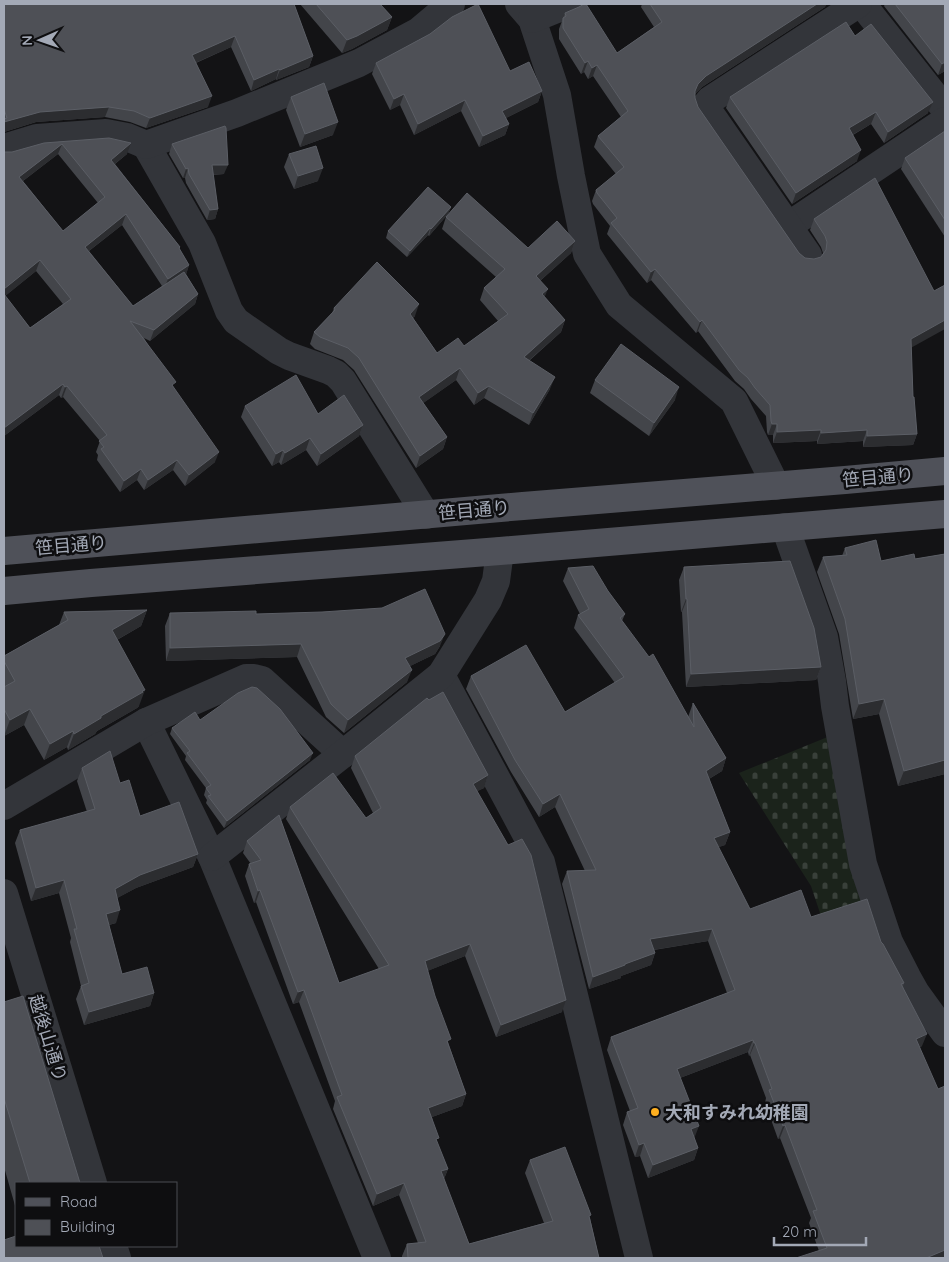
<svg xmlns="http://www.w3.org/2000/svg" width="949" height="1262" font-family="Quicksand,'Noto Sans JP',sans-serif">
<defs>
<pattern id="cemetery-stones" width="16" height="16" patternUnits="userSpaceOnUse" patternTransform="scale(1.25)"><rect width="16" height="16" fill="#1b231b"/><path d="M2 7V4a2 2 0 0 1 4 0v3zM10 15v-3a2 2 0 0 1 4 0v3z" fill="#39403a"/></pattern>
</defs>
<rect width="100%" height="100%" fill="#131315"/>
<polygon fill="url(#cemetery-stones)" points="830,736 867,905 823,922 811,886 739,773"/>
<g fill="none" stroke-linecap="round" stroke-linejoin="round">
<g stroke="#33353a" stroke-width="28">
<polyline points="519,4 532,19 557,95 571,176 587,254 619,305 734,401 776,486"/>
<polyline points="862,4 945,109"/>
<polyline points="532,19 569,4"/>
<polyline points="146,145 202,243 229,311 236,321 279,351 289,356 328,370 336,374 343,381 426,515"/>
<polyline points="4,148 37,138 106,133 127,137 146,145 237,113 359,63 419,31 451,4"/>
<polyline points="788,226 945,121"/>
<polyline points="808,255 707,109 706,105 710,100 858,4"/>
<polyline points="785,527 824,637 832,681 835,706 863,864 889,942 907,977 916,993 945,1033"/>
<polyline points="441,675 541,862 639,1258"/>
<polyline points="146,722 212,857 377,1258"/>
<polyline points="4,806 146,722 246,678 254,678 262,680 343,754"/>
<polyline points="212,857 343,754 441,675 488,600 496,581 500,551"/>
<polyline points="4,893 93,1183"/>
<polyline points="113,1246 117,1258"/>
</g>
<g stroke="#4f5159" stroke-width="28">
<polyline points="4,551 523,506 845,480 945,471"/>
<polyline points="4,591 91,583 500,551 945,514"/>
</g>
</g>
<g fill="#43454a" fill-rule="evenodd">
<polygon points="4,4 294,4 313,56 309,67 276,80 276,79 251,91 231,47 196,63 208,107 146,128 130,122 105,117 36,122 4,132"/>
<polygon points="300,4 380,4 392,17 387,30 352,49 342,53"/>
<polygon points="642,4 826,4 825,7 702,87 695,94 695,98 698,107 799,253 805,258 814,259 821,257 823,253 821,247 810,230 814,219 911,347 913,397 917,434 913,445 863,447 863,441 817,444 817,441 773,443 773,435 768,435 767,432 766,416 751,399 744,389 735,381 698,331 696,333 651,280 647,283 607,234 610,226 593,204 592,201 596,190 616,174 594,147 598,136 621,117 593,76 588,79 584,72 581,74 559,39 559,29 565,13 617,53 654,27 641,7"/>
<polygon points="885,4 945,4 945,71 938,75 884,6"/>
<polygon points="430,34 510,71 542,91 538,102 506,118 509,124 505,135 479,147 461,111 414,135 400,105 390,110 372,74 376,63"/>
<polygon points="855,36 928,113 884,143 871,124 853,135 857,161 792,204 726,108 730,97"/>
<polygon points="291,97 333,135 300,147 286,110"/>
<polygon points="945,131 945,237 901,169 905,158"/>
<path d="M109,138L127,154L115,164L180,247L179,249L189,265L186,274L198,294L195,304L150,341L144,338L174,388L215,462L185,486L173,470L144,490L137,480L120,492L97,460L98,455L96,452L100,441L63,397L61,398L59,395L4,436L5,153L12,152L44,143ZM58,154L98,203L63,231L23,181ZM122,225L162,286L133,306L89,251ZM36,271L63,304L30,328L5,296Z"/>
<polygon points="172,144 224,174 213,175 218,209 215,219 207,220 186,183 185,178 183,178 169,154"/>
<polygon points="289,154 318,181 294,189 284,167"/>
<polygon points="451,207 448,214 429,236 428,235 407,257 386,238 388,231"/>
<polygon points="446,217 528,248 575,241 571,253 540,281 545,297 565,320 561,332 529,361 550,389 529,425 484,398 474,405 456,380 423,403 447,437 443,449 416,468 354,370 343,360 315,349 310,344 314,332 332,313 334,308 415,316 413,318 437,353 464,346 498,321 480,300 484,288 496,277 442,229"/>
<polygon points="595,380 675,400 649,436 590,393"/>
<polygon points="245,406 318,414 363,425 359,436 317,466 306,450 281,465 279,462 272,466 241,417"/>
<polygon points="845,548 881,561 915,559 945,554 945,774 898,786 879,714 853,719 839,634 817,572 823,557 842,556"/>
<polygon points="684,567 821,667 816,680 686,687 682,612 681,612 679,580"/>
<polygon points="568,568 608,591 625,614 622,621 688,717 693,703 726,758 722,771 709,779 730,832 725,845 718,847 750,909 811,917 881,942 904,983 903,986 922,1046 920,1047 945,1258 819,1251 809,1223 811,1218 780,1138 778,1139 765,1103 766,1098 750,1055 749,1056 748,1052 680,1078 694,1138 698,1148 694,1160 648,1178 640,1156 635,1157 623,1125 627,1112 630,1111 607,1050 611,1037 727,993 708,941 654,950 655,953 651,965 621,976 621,978 589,989 562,884 567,871 585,871 555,807 539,817 511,772 466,689 471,676 565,712 615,683 574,628 578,615 580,614 563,581"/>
<polygon points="147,610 141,626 117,640 139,706 137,708 97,731 95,734 68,750 67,747 44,760 24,725 4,736 4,656 59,625 64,612"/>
<polygon points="170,613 256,614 440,646 435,654 410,666 407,682 344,733 326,717 297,657 166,661 165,626"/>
<polygon points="200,720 310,760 224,828 206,803 207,800 204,795 206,788 185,760 186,756 170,734 172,728"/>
<polygon points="355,756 488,775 484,788 477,791 562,1012 496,1037 465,956 427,971 449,1045 466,1094 462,1106 432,1117 437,1143 448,1169 444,1179 469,1244 544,1223 525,1173 530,1160 590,1218 599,1258 402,1258 402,1256 407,1244 418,1243 399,1195 373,1206 333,1109 335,1101 299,1002 293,1004 256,902 254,903 245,876 249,864 251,864 243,853 247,841 279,815 339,983 379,969 286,819 290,807 366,818 373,813 351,768"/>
<polygon points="82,768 120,783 140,816 198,854 193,867 136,888 117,898 116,923 109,925 122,974 154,993 150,1006 84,1025 76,999 81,986 70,942 71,938 59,893 31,901 15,843 20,830 87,812 77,781"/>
<polygon points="4,1002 80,1183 16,1183 16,1209 4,1167"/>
</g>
<g fill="#2c2d30">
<polygon points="817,4 826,4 825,7 702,87 694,95 691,102 698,84 706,76"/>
<polygon points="392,17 387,30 352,49 342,53 347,40"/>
<polygon points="235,36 231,47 188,66 192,55"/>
<polygon points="313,56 309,67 276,80 280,70"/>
<polygon points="588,61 584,72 581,74 585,63"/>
<polygon points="945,62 945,71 938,75 942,64"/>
<polygon points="597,65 593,76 588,79 592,68"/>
<polygon points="279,69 276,79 251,91 254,80"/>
<polygon points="542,91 538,102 498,122 502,111"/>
<polygon points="404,94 400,105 390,110 394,99"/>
<polygon points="212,96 208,107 146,128 150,118"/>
<polygon points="465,100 461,111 414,135 418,124"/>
<polygon points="933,102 928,113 884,143 888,132"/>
<polygon points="109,107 105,117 36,122 4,132 4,122 40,112"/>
<polygon points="876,112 871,124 845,139 849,128"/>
<polygon points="338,122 333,135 300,147 305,134"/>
<polygon points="509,124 505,135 479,147 483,136"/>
<polygon points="131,143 127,154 107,170 111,160"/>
<polygon points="62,144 58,154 15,187 19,177"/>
<polygon points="861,150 857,161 792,204 796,193"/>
<polygon points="212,165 228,165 224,174 209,175"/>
<polygon points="188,168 185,178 183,178 186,169"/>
<polygon points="323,168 318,181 294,189 298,176"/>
<polygon points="451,207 448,214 429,236 431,229"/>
<polygon points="218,209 215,219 207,220 210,210"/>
<polygon points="126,214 122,225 81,257 85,247"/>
<polygon points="430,228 428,235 407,257 410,251"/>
<polygon points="575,241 571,253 532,288 536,276"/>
<polygon points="40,260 36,271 4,297 4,289"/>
<polygon points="189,265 186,275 164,289 168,279"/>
<polygon points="655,269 651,280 647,283 651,272"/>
<polygon points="548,289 543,301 542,294"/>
<polygon points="198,294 195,304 150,341 154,330"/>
<polygon points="419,304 415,316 405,326 410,314"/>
<polygon points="565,320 561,332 519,369 524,357"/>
<polygon points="702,320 698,331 696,333 700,322"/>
<polygon points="945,320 945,329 907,350 911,339"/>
<polygon points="460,368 456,380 415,409 419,397"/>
<polygon points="555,377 550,389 529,425 533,413"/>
<polygon points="63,384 59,395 4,436 4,428"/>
<polygon points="67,386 63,397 61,398 65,387"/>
<polygon points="489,386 484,398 474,405 478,393"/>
<polygon points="679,387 675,400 649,436 654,423"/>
<polygon points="772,424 777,424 773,435 768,435"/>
<polygon points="363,425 359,436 317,466 321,454"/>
<polygon points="821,430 817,441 773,443 777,432"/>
<polygon points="867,430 863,441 817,444 821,433"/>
<polygon points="917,434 913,445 863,447 867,436"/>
<polygon points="447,437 443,449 416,468 420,456"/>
<polygon points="310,438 306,450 281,465 285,453"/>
<polygon points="283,450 279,462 272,466 276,454"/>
<polygon points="219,452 215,462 185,486 189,475"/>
<polygon points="177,460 173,470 144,490 148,480"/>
<polygon points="141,469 137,480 120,492 124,481"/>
<polygon points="686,599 687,599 682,612 681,612"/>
<polygon points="147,610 141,626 106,646 112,630"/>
<polygon points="445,634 440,646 435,654 400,671 405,658"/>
<polygon points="301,644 297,657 166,661 170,648"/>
<polygon points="821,667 816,680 686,687 691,674"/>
<polygon points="412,670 407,682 344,733 348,720"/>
<polygon points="145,690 139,706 137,708 97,731 95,734 68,750 74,734 101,716"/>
<polygon points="884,699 879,714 853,719 859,704"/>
<polygon points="30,709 24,725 4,736 10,720"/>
<polygon points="73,731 67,747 44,760 50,744"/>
<polygon points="313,753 310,760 224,828 227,821"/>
<polygon points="726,758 722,771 702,783 706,771"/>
<polygon points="945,760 945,774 898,786 904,771"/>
<polygon points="488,775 484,788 468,796 473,784"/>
<polygon points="560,794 555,807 539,817 543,804"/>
<polygon points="730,832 725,845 709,851 714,838"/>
<polygon points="198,854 193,867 136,888 110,902 115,889 140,875"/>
<polygon points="64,880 59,893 31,901 36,888"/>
<polygon points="260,890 256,902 254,903 258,891"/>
<polygon points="120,910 116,923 101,927 106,914"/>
<polygon points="712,929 708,941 646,951 650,939"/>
<polygon points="470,944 465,956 420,974 425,961"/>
<polygon points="655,953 651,965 621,976 621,978 589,989 593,977 625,964"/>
<polygon points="304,990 299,1002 293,1004 298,992"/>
<polygon points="154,993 150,1006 84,1025 89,1012"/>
<polygon points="566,1000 562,1012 496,1037 501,1025"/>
<polygon points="927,1034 922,1046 912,1051 916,1039"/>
<polygon points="753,1040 748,1052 672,1081 677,1069"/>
<polygon points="754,1043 755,1043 750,1055 749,1056"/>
<polygon points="466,1094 462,1106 424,1120 428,1108"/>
<polygon points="785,1125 780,1138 778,1139 783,1126"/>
<polygon points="699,1126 694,1139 691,1129"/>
<polygon points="644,1143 640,1156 635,1157 639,1145"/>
<polygon points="698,1148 694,1160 648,1178 653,1165"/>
<polygon points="448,1169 443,1181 441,1171"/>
<polygon points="404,1183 399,1195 373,1206 377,1194"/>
<polygon points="945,1250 945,1258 926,1258"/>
</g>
<g fill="#4e5056" stroke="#5b5e65" fill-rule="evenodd">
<polygon points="4,4 294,4 313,56 280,70 279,69 254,80 235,36 192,55 212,96 150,118 134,111 109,107 40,112 4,122 4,119 7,118 4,109"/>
<polygon points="316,4 380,4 392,17 357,36 347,40"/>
<polygon points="478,4 510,71 529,62 542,91 502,111 509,124 483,136 465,100 418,124 404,94 394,99 376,63 430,34 452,17"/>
<polygon points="584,4 586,4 617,53 662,22 650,4 817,4 706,76 698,84 695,91 695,98 698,107 799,253 805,258 814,259 821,257 826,250 827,242 825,236 814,219 875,178 934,291 945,285 945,320 911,339 913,397 914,397 917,434 867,436 867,430 821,433 821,430 777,432 777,424 772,424 771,421 770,405 755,388 748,378 739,370 702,320 700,322 655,269 651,272 611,223 617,218 597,193 596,190 624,167 598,136 628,111 597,65 592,68 588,61 585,63 563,28 563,18 566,16 565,13 579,7"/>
<polygon points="895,4 945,4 945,62 942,64"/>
<polygon points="846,22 855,36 871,24 933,102 888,132 876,112 849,128 861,150 796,193 730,97"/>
<polygon points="324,83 338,122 305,134 291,97"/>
<polygon points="225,126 226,128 228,165 212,165 218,209 210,210 189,174 188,168 186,169 172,144"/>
<polygon points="945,131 945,220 905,158"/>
<path d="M109,138L131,143L111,160L180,247L179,248L189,265L168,279L126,214L85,247L133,306L184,272L198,294L154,330L130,321L176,382L172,385L219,452L189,475L177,460L148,480L141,469L124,481L101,449L104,447L99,441L107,435L67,386L65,387L63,384L4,428V294L30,328L71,299L40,260L4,289V152H12L44,143ZM62,144L105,197L63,231L19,177Z"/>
<polygon points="316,146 323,168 298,176 289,154"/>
<polygon points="428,187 451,207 431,229 430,228 410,251 388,231"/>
<polygon points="467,193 528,248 557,221 575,241 536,276 548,289 542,294 565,320 524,357 555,377 533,413 489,386 478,393 460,368 419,397 447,437 420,456 359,358 348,348 320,337 314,332 335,310 334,308 377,262 419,304 410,314 437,353 458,338 464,346 508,314 484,288 505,269 446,217"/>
<polygon points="621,344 679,387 654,423 595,380"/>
<polygon points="296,375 318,414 344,395 363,425 321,454 310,438 285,453 283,450 276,454 245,406"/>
<polygon points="876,540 881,561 914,554 915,559 945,554 945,760 904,771 884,699 859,704 845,619 823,557 847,555 845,548"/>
<polygon points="790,561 814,628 821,667 691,674 687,599 686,599 684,567"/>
<polygon points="593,566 608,591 625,614 620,618 649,657 653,654 694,727 693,703 726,758 706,771 730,832 714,838 750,909 801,890 811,917 867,899 881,942 883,944 904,983 901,984 927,1034 916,1039 938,1089 945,1086 945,1250 926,1258 796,1258 827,1248 813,1211 817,1210 785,1125 783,1126 769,1090 772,1089 755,1043 754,1043 753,1040 677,1069 699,1126 691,1129 698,1148 653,1165 644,1143 639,1145 627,1112 638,1108 611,1037 735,990 712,929 650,939 655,953 625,964 625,965 593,977 567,871 596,870 560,794 543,804 515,760 471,676 526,645 565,712 624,677 578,615 589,609 568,568"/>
<polygon points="425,589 445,634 440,641 405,658 412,670 348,720 331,704 301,644 170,648 170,613 256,611 256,614 322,612 382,608"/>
<polygon points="147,610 112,630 145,690 142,691 143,692 101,716 101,718 74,734 73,731 50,744 30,709 10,720 4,709 4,687 15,681 4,661 4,656 68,620 64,612"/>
<polygon points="252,687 257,688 280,709 313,753 227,821 208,796 211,795 206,788 211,785 187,753 190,751 172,728 195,712 200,720 238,693"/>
<polygon points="443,692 488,775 473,784 508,845 522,839 531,855 566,1000 501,1025 470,944 425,961 435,996 451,1039 447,1041 466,1094 428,1108 439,1138 436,1139 448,1169 441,1171 469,1244 553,1221 530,1160 565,1147 591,1215 589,1216 599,1258 408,1258 407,1244 426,1242 404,1183 377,1194 337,1097 342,1095 304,990 298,992 260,890 258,891 249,864 261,860 247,841 279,815 339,983 389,965 290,807 333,773 366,818 381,808 355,756 427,698 429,700"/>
<polygon points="110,751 120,783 129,780 140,816 179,802 198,854 140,875 115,889 120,910 106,914 122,974 147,967 154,993 89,1012 81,986 89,983 74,929 77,929 64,880 36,888 20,830 95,809 82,768"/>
<polygon points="23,996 80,1183 30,1183 4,1098 4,1002"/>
<polygon points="16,1236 16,1246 99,1246 103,1258 4,1258 4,1240"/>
</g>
<circle fill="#ffb020" stroke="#0e0e10" stroke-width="2" cx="655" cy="1112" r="5"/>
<g text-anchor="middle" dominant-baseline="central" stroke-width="5" stroke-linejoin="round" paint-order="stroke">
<g font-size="18" fill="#a3a9b6" stroke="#0e0e10">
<text transform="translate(878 477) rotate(-5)">笹目通り</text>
<text transform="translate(474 510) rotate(-5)">笹目通り</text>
<text transform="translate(71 545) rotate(-5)">笹目通り</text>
<text transform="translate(48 1038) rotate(73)">越後山通り</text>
</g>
<g font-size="18" font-weight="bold" fill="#a3a9b6" stroke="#0e0e10" text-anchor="start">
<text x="665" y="1112">大和すみれ幼稚園</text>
</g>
</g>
<rect width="949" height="1262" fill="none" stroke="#a3a9b6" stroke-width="10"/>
<rect x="15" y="1182" width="162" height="65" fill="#0e0e10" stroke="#4a4c52"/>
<rect x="25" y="1198" width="25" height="8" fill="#4f5159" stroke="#4a4c52"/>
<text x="60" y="1207" font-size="15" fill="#a3a9b6">Road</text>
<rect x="25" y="1220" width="25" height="15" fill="#4e5056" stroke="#4a4c52"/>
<text x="60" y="1232" font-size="15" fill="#a3a9b6">Building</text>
<g transform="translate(40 40) rotate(268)" stroke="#0e0e10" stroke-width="4" paint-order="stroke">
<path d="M0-4L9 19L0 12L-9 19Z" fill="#a3a9b6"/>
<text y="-8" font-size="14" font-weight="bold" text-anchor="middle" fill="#a3a9b6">N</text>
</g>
<path d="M774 1237v8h92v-8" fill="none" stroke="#a3a9b6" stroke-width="2.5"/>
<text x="782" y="1237" font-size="15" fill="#a3a9b6" stroke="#0e0e10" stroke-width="4" paint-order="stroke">20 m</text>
</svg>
